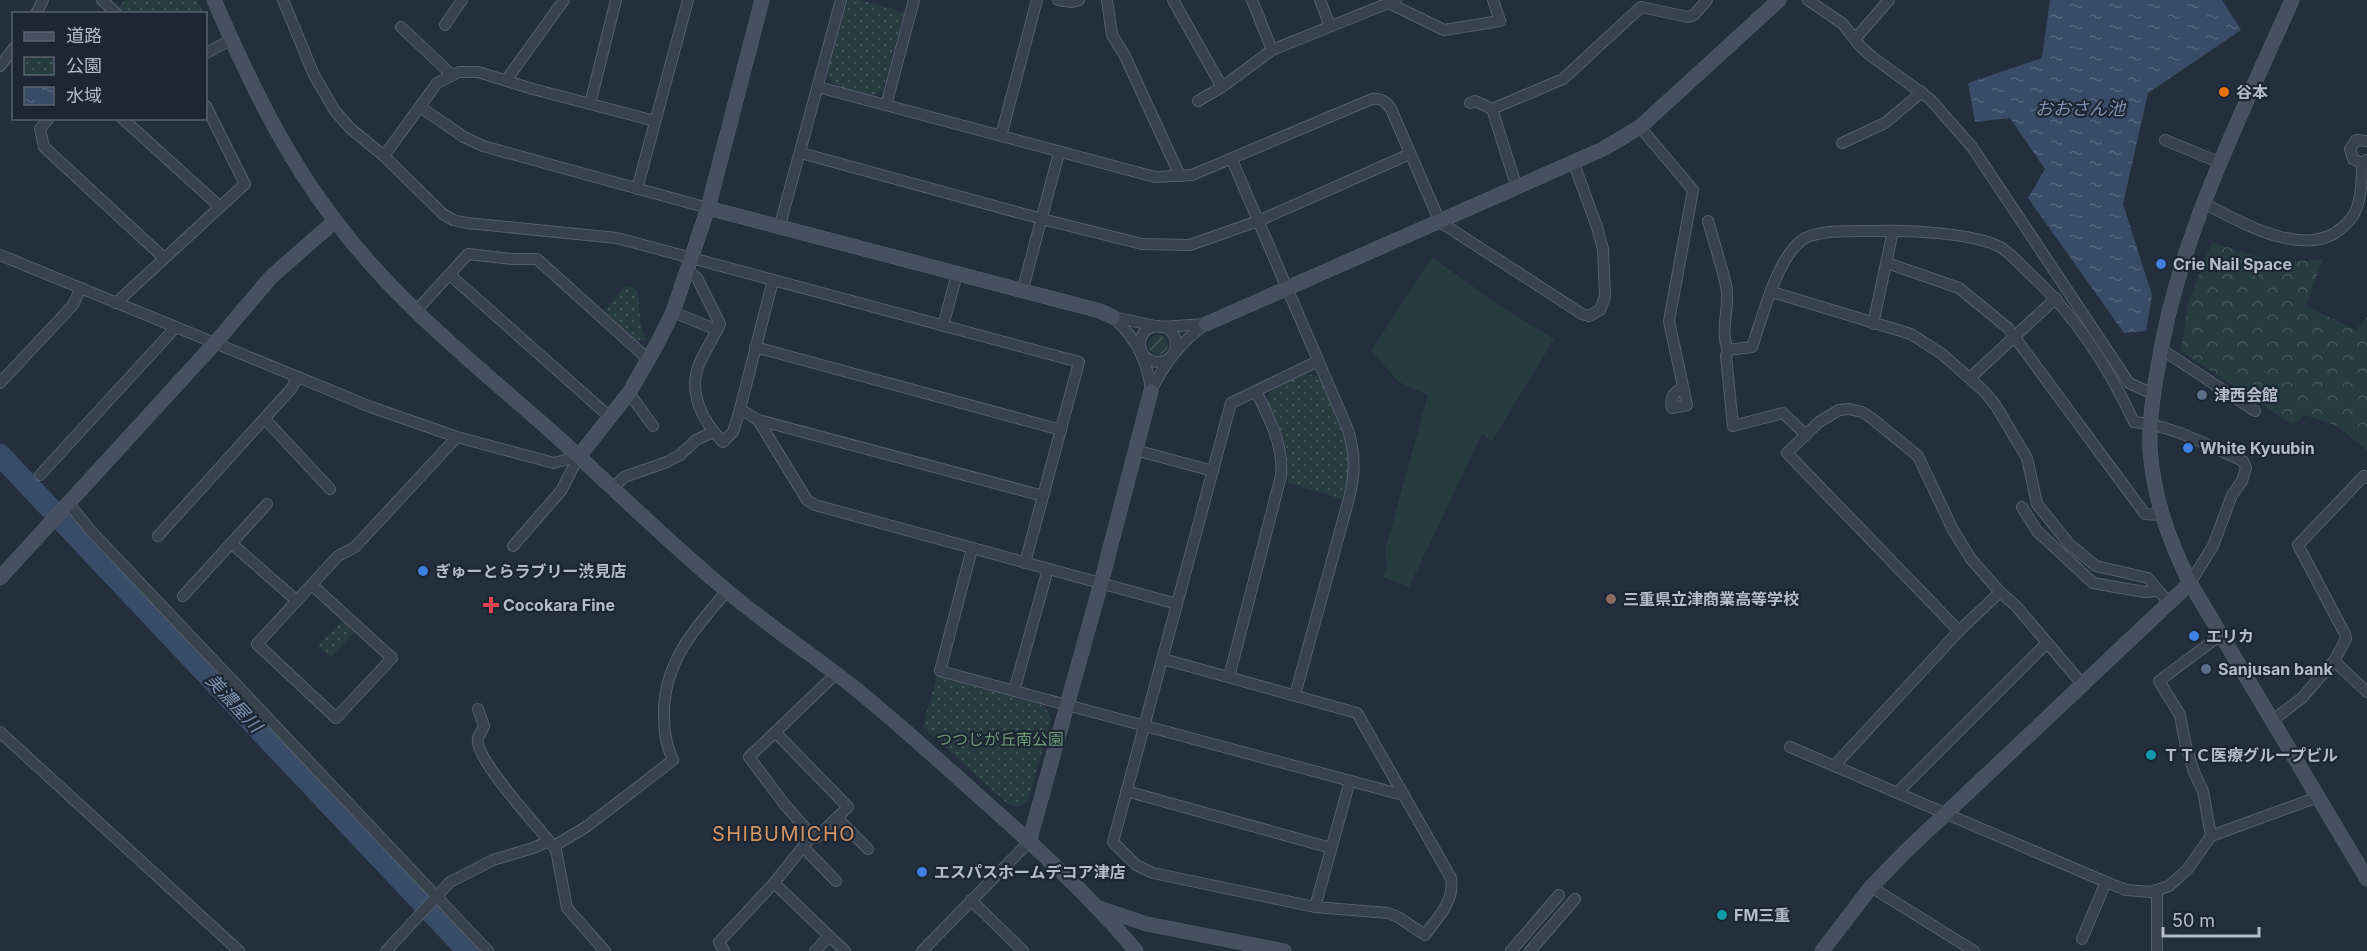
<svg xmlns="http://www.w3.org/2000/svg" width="2367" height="951" font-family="Inter,'Noto Sans JP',sans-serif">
<defs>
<pattern id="forest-crowns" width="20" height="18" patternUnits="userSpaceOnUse" patternTransform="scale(1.5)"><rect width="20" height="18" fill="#263c3f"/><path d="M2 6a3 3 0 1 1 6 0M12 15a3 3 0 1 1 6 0" fill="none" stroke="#435659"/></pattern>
<pattern id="park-dots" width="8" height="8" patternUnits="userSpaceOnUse" patternTransform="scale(1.5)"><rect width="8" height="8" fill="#263c3f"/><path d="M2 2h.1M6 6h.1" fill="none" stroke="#435659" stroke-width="1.8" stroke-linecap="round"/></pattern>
<pattern id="garden-furrows" width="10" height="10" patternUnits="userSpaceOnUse" patternTransform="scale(1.5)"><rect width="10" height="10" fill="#263c3f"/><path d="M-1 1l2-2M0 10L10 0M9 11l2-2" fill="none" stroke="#435659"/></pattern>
<pattern id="water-ripples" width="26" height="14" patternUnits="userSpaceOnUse" patternTransform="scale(1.5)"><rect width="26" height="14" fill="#394c67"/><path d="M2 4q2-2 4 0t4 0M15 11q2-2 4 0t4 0" fill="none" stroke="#53647b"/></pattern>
</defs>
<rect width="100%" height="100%" fill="#242f3e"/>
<polygon fill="url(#forest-crowns)" points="2212,242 2275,263 2323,259 2306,306 2356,330 2367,317 2367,450 2337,426 2305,415 2293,425 2181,351 2188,303"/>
<g fill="url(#park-dots)">
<polygon points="125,0 197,0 203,13 126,13 119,7"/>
<path d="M848,0H860L904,12L883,90L873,96C859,92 832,90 827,75Z"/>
<polygon points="625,286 631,286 638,291 640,323 646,341 636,340 604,311"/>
<path d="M1305,374L1316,376L1321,381C1338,421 1358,454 1342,499L1288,483L1287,449L1267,401C1268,385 1292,380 1305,374Z"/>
<polygon points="342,621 355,632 331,657 318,646"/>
<path d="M937,676L1045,706L1051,719L1028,801C1022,808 1016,807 1008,804L923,727Z"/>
</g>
<circle fill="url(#garden-furrows)" cx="1158" cy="345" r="10"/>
<polygon fill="#263c3f" points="1432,257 1497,304 1554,339 1492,441 1482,434 1409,587 1383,577 1387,564 1385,550 1428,395 1399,382 1371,351"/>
<polygon fill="url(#water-ripples)" points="2050,0 2222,0 2241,30 2148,93 2123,204 2152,295 2146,331 2124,333 2028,198 2045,169 2010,118 1975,122 1968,83 2042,58"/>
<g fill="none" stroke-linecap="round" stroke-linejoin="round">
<polyline stroke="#394c67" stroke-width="22" points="0,455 468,951"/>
<defs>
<g id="street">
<polyline points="102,0 117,14"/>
<polyline points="283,0 314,75 335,111 350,128 384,156 443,214 453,220 467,223 617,238 1079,362 1025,563"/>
<polyline points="1058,0 1072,2 1079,0"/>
<polyline points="1107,0 1112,35 1124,54 1180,176"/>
<polyline points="1173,0 1222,87 1272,50 1396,0"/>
<polyline points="1252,0 1272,50"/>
<polyline points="1320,0 1330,26"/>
<polyline points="1388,0 1389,3 1444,30 1500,21 1493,0"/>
<polyline points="1808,0 1843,24 1860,46 1871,56 1930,99 1972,147 2129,383 2153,394"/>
<polyline points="36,14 43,0"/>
<polyline points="445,25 462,0"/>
<polyline points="401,27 452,75"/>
<polyline points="1855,39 1889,0"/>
<polyline points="206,53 231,40"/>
<polyline points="0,66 14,48"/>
<polyline points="507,79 564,0"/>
<path d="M818,87L1155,177L1192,175L1372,99C1381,98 1386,101 1391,109L1440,222L1582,314L1589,316L1600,310L1605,297L1603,249L1597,227L1574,164"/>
<polyline points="1198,101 1222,87"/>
<polyline points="1470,103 1475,101 1492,109"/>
<polyline points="590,104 616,0"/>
<polyline points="886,105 914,0"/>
<polyline points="420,107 464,137 483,146 708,208"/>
<polyline points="49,118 40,129 44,147 164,258"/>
<polyline points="122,118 219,206"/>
<path d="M1640,127L1693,190L1669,321L1687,405L1672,408C1669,397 1674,393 1683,387"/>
<polyline points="1001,136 1037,0"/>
<polyline points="2165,140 2221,163"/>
<polyline points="1842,143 1885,123 1922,92"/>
<polyline points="801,153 1042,219 1142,244 1190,245 1258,221 1410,154"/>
<polyline points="384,156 437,83 459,72 478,72 533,89 655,121"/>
<path d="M1232,160L1348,430C1356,456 1355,476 1348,502L1295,695"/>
<polyline points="2366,160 2362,163 2353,159 2350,149 2356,140 2367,141"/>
<polyline points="1517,188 1492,109 1563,79 1641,7 1688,17 1694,15 1707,0"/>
<polyline points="637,189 688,0"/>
<path d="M2205,204C2241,222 2306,261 2343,227C2350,221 2356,213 2358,204C2362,191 2362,176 2362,163"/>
<path d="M1708,221C1714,242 1721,264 1726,285C1731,306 1719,329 1728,350"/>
<polyline points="780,225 841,0"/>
<polyline points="0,255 371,407 457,437 554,463 579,456"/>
<polyline points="1887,263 1959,288 2008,328 2145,514 2161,515"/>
<path d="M687,270L697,278L720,324C714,337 706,349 700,362C687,391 702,421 723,442L733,432L740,409"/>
<polyline points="450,275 611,418"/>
<polyline points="773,280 740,409 758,420 1043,496"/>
<polyline points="1022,292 1059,153"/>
<polyline points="1772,292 1911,334 1942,354 1985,392 1996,406 2027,458 2037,504 2070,545 2096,566 2148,578 2169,603"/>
<polyline points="116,303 245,184 206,106"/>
<polyline points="416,311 468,254 512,259 537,259 649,360"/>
<polyline points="673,312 717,330"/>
<polyline points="1113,317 1160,327 1206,324"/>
<path d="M1115,319C1137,340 1148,362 1151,391"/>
<polyline points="1873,324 1893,231"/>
<circle cx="1158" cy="344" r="18"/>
<polyline points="943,326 957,274"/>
<polyline points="755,347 1061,430"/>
<polyline points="2161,349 2255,411"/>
<polyline points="1970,378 2056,298"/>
<polyline points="0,383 73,305 81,288"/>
<path d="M1151,391C1163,366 1180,343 1203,326"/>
<polyline points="629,393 653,426"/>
<polyline points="265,419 330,489"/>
<polyline points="758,420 807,500 815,505 1177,604"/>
<path d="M1806,435L1783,413L1733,426L1726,356L1728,350L1752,347C1763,316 1776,260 1802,240C1817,229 1859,231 1878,231C1909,230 1973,233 2000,247C2010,253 2019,263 2027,271C2074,313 2108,366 2134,422C2173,425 2208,446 2243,461L2246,468L2242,481L2232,495L2213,546L2190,583"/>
<polyline points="1135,450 1213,471"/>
<polyline points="40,475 176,327"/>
<polyline points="2367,478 2364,476 2298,545 2345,634 2346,639 2334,661 2367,692"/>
<polyline points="612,489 624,477 667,462 680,455 696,440 713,432"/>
<polyline points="69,504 90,530 488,951"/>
<polyline points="2022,507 2037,531 2093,583 2144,592 2158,591"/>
<polyline points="158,536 291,389 298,377"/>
<polyline points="231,543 297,601"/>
<polyline points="513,546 561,491 579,456"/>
<polyline points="972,549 940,671 1403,795"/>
<polyline points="312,585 392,658 336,718 257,644 338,556 355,547 457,437"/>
<polyline points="183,596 267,504"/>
<polyline points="1959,631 1787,453 1819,422 1839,410 1849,409 1862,412 1870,417 1918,456 1953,530 1971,559 2000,592 2016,606 2083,685"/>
<path d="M1163,659L1357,713L1451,878C1455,901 1438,917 1425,935L1398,917L1388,913L1315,907L1153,873L1136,865L1113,842L1231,403L1318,361"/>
<path d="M1229,677L1281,476C1284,445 1269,418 1256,391"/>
<polyline points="1014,691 1048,569"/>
<path d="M478,709L484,726C483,730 479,734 478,738C473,757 535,823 549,841"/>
<polyline points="2273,720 2302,698 2334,661"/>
<polyline points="0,732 239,951"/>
<polyline points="776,733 848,807 817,837 810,838"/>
<polyline points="1790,747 2106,882 2126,890 2151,892 2169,886 2187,870 2211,836 2318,797"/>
<polyline points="1834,766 1959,631 2000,592"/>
<polyline points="1126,791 1331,848"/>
<polyline points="1898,792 2047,643"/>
<polyline points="837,818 868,849"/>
<polyline points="2211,836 2203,791 2194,772 2185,742 2180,715 2159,681 2222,634"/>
<path d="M554,846L586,827L673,760C665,743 664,730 664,711C665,660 696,627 727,591"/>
<polyline points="803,847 836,881"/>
<polyline points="774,883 845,951"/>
<polyline points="1871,887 1974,951"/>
<polyline points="971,900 1023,951"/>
<polyline points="1315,907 1350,781"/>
<polyline points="2082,939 2106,882"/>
<polyline points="386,951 450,882 493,860 533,848 549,841 556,850 567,908 605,951"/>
<polyline points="724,951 719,942 774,883 810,838 808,831 785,805 749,757 836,674"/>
<polyline points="815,951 829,936"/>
<polyline points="922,951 1029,842"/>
<polyline points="1511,951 1559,895"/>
<polyline points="1530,951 1575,899"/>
<polyline points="2157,951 2157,890"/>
</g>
<g id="secondary">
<path d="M214,0C248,78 284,155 337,223C395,300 472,362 544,425C607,481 667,542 733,596C773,629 816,657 857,690C900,725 942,763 983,800C1037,848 1090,896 1136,951"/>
<path d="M2292,0C2240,118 2178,238 2158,367C2153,394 2149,421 2150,448C2153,497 2169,540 2190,583L2367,879"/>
<polyline points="708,208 1100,311 1113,317"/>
<polyline points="1206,324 1603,149 1640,127 1779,0"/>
<polyline points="579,456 629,393 657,344 673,312 708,208 762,0"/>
<polyline points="0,578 215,343 272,276 335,221"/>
<polyline points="1029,842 1101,583 1151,391"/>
<polyline points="1102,909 1147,924 1284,951"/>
<polyline points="1822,951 1871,887 1906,851 2190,583"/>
</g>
</defs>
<use href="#street" stroke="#565f6c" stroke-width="12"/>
<use href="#secondary" stroke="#565f6c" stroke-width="15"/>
<use href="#street" stroke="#38414e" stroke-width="10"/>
<use href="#secondary" stroke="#465061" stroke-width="14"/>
</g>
<circle fill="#e8710a" stroke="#1d2633" stroke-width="2" cx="2224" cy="92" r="6"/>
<g fill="#3f7fe0" stroke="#1d2633" stroke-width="2">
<circle cx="2161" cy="264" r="6"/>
<circle cx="2188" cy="448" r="6"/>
<circle cx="423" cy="571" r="6"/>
<circle cx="2194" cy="636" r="6"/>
<circle cx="922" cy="872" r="6"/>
</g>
<g fill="#5c6f8a" stroke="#1d2633" stroke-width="2">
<circle cx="2202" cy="395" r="6"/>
<circle cx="2206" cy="669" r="6"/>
</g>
<circle fill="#8d6e63" stroke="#1d2633" stroke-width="2" cx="1611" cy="599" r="6"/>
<path fill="#e0444e" stroke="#1d2633" stroke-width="2" d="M488 596h6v6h6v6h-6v6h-6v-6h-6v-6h6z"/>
<g fill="#0f9aa8" stroke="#1d2633" stroke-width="2">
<circle cx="2151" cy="755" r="6"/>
<circle cx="1722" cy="915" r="6"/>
</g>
<g text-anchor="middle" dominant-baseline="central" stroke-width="4.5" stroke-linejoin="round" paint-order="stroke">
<g font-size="16" font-weight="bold" fill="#b4bcc9" stroke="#1d2633" text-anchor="start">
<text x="2236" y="92">谷本</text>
<text x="2173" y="264">Crie Nail Space</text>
<text x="2214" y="395">津西会館</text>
<text x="2200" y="448">White Kyuubin</text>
<text x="435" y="571">ぎゅーとらラブリー渋見店</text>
<text x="1623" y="599">三重県立津商業高等学校</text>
<text x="503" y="605">Cocokara Fine</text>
<text x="2206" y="636">エリカ</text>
<text x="2218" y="669">Sanjusan bank</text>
<text x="2163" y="755">ＴＴＣ医療グループビル</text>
<text x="934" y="872">エスパスホームデコア津店</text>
<text x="1734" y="915">FM三重</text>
</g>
<g font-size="16" fill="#6b9a76" stroke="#1d2633">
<text x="1000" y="739">つつじが丘南公園</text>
</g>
<g font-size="18" font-style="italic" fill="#7c92b1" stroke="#1d2633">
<text x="2080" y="108">おおさん池</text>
<text transform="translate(234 703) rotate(47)">美濃屋川</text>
</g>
<g font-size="20" letter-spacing="1.5" fill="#d59563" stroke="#1d2633">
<text x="784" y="834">SHIBUMICHO</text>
</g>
</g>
<rect x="12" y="12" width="195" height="108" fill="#1d2633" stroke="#59626f" stroke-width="1.5"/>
<rect x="24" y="32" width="30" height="9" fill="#465061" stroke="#59626f" stroke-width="1.5"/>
<text x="66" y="42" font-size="18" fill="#b4bcc9">道路</text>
<rect x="24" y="57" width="30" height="18" fill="url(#park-dots)" stroke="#59626f" stroke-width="1.5"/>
<text x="66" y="72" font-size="18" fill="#b4bcc9">公園</text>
<rect x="24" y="87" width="30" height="18" fill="url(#water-ripples)" stroke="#59626f" stroke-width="1.5"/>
<text x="66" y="102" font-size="18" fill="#b4bcc9">水域</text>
<path d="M2163 927v9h96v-9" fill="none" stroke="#b4bcc9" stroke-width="3"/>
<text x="2172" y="927" font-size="18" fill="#b4bcc9" stroke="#1d2633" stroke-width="4.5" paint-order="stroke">50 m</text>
</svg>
